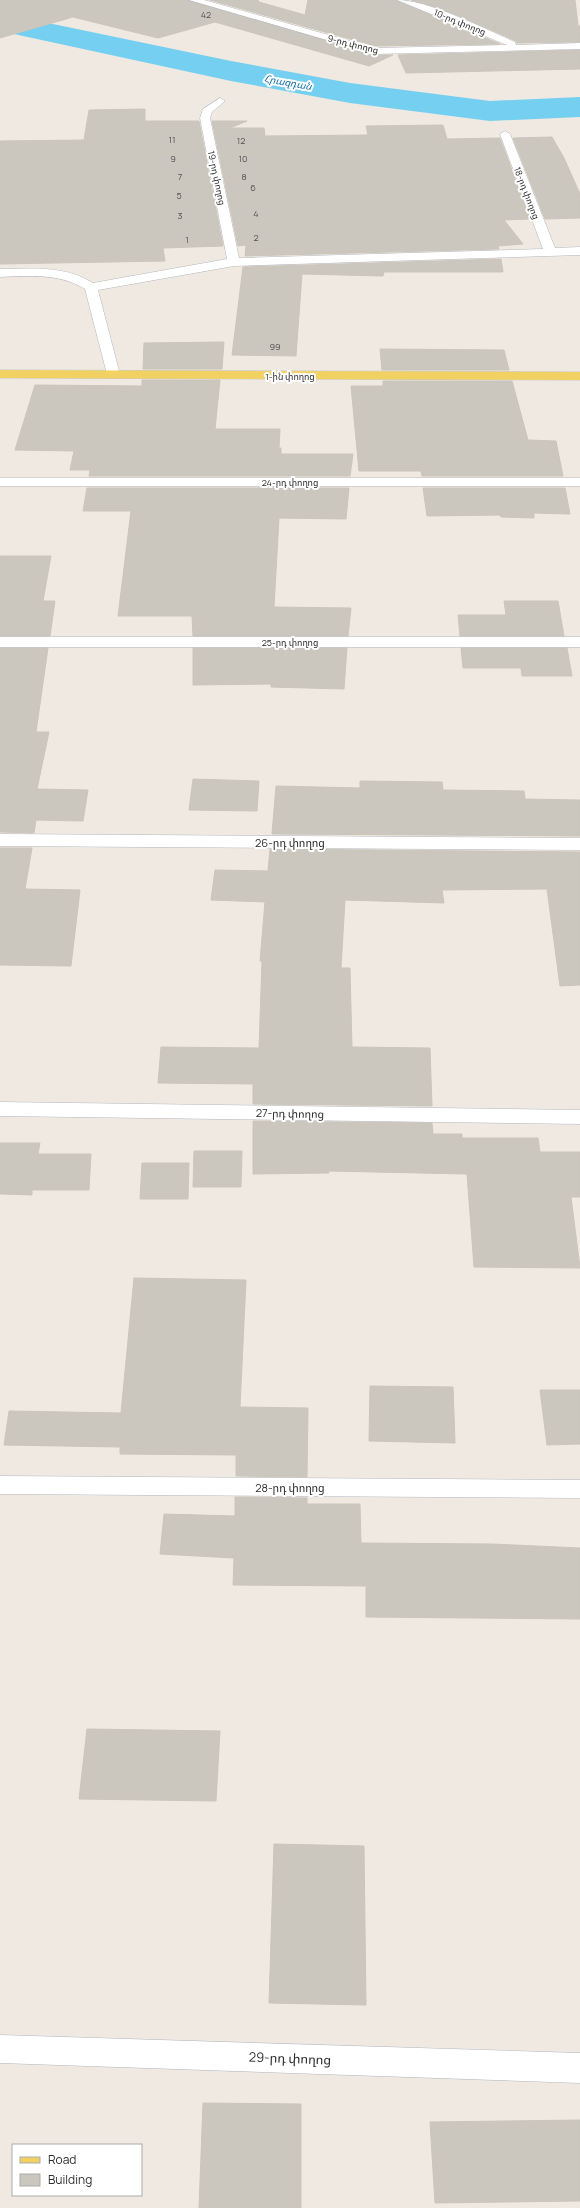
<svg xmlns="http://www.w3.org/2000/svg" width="580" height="2208" font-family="Manrope,'Noto Sans Armenian',sans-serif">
<rect width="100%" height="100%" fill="#efe9e1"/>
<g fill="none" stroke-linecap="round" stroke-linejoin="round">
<polygon fill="#75cff0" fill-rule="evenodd" points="0,13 231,61 350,83 490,101 580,97 580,117 490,121 350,103 231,81 0,31"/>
</g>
<g fill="#cbc7bf" stroke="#cbc5ba">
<polygon points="0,0 188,0 375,55 393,55 369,66 215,22 158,38 73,17 0,38"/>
<polygon points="210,0 258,0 259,2 305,15 308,0 396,0 500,44 375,46"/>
<polygon points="411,0 575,0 578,26 580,26 580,42 517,43 516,41 457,15"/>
<polygon points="580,50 580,69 406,73 398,55"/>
<polygon points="145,109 145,121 199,121 223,246 163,248 165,261 0,264 0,141 84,140 89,110"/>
<polygon points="212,121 247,121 230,128 264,128 265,136 368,135 366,126 443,125 447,139 500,138 530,219 504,220 523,244 498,246 499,249 245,256 246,245 238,246"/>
<polygon points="552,137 564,158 580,194 580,218 545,219 513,138"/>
<polygon points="501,259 503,272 384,272 383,276 302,274 296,356 232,355 243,267"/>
<polygon points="224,342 222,369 143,369 144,343"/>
<polygon points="380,349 504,350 509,370 382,370"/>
<polygon points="142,380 220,380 215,429 280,429 279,448 281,448 281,454 353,454 350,476 89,476 90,470 70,470 74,451 15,450 35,385 142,386"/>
<polygon points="383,381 512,381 528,440 556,441 563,476 422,476 421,471 359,471 351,386 383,386"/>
<polygon points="87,488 349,488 346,519 279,518 274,607 351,608 348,636 193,636 192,616 118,616 131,511 83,511"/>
<polygon points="423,488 565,488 570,514 534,513 534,518 501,517 500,515 427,516"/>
<polygon points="0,556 51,556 43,601 55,601 50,636 0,636"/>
<polygon points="504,601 558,601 564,636 460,636 458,615 506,615"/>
<polygon points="0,648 48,648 36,732 49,732 37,789 88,790 83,821 36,820 34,833 0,832"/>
<polygon points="193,648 347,648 344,689 271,687 271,684 193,685"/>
<polygon points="461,648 567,648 572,676 522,676 521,668 463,668"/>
<polygon points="193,779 259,781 257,811 189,810"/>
<polygon points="360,781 442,782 443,790 524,791 525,799 580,800 580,836 272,834 276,786 360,788"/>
<polygon points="0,848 32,848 25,889 80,890 71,966 0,965"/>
<polygon points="270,849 580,852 580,985 560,986 547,889 442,890 444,903 345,900 341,968 350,968 352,1047 430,1048 432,1106 253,1104 253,1084 158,1083 161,1047 259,1048 262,961 260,961 265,902 211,900 215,870 268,871"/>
<polygon points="253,1121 432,1123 433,1134 462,1134 462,1138 538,1138 540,1152 580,1152 580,1197 571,1197 580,1268 474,1267 467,1174 328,1171 329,1173 253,1174"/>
<polygon points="0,1143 40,1143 38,1154 91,1154 89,1190 32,1190 32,1195 0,1194"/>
<polygon points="194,1151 242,1151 241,1187 193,1187"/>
<polygon points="142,1163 189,1163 188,1199 140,1199"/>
<polygon points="134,1278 246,1280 240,1407 308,1408 307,1477 236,1476 236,1455 120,1454 120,1447 4,1445 9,1411 121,1413"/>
<polygon points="370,1386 453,1387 455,1443 369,1441"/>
<polygon points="540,1390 580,1390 580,1444 547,1445"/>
<polygon points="235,1497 307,1498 307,1504 360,1504 361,1543 492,1544 580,1548 580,1619 366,1617 366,1586 233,1585 234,1558 160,1554 164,1514 235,1516"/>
<polygon points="87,1729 220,1731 216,1801 79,1799"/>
<polygon points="274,1844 364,1846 366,2005 269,2003"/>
<polygon points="203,2103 301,2104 301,2208 199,2208"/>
<polygon points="580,2120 580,2201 435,2203 430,2122"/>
</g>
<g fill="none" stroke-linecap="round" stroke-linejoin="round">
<defs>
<g id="minor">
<path d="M189,0H204L375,48L507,45L397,0C429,0 485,29 515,42L516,45L580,43V49L375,54Z"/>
<path d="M220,98L225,101L212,112L210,118L239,258L543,249L500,134L505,131L510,134L555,248L580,247V255L234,266L98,290L120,375L118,378H108L85,289C59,273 30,276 0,277V269C32,269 64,265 93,283L227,259L200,118L203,109Z"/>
<rect x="0" y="478" width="580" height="8"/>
<rect x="0" y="637" width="580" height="10"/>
<polygon points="0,834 580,838 580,850 0,846"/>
<polygon points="0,1102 580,1110 580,1124 0,1116"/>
<polygon points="0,1476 580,1480 580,1498 0,1494"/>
<polygon points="0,2035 580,2053 580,2083 0,2063"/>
</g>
<polygon id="major" points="0,370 580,372 580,380 0,378"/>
</defs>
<use href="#minor" stroke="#b4b7c1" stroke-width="1"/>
<use href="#major" stroke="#c9c9c9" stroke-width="1"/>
<use href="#minor" fill="#fff" fill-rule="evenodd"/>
<use href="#major" fill="#f2d163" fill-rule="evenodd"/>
</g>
<g text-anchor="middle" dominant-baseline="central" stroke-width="4" stroke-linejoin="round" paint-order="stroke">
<g font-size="9" fill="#555452">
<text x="206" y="14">42</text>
<text x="172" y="139">11</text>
<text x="241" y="140">12</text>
<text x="173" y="158">9</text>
<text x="243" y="158">10</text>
<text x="180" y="176">7</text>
<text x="244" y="176">8</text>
<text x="253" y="187">6</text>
<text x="179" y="195">5</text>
<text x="256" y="213">4</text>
<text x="180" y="215">3</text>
<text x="256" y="237">2</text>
<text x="187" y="239">1</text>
<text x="275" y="346">99</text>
</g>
<g font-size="9" fill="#2e2e2e" stroke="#fff">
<text transform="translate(460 22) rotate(22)">10-րդ փողոց</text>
<text transform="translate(353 44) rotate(14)">9-րդ փողոց</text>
<text transform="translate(217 178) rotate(78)">19-րդ փողոց</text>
<text transform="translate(527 193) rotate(69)">18-րդ փողոց</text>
<text x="290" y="376">1-ին փողոց</text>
<text x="290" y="482">24-րդ փողոց</text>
<text x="290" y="642">25-րդ փողոց</text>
</g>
<g font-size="10" font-style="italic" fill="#0d6fa3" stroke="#fff">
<text transform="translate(288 82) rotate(10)">Հրազդան</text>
</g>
<g font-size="11" fill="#2e2e2e" stroke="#fff">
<text x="290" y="842">26-րդ փողոց</text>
<text transform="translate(290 1113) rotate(1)">27-րդ փողոց</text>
<text x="290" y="1487">28-րդ փողոց</text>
</g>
<g font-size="13" fill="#2e2e2e" stroke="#fff">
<text transform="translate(290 2058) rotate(2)">29-րդ փողոց</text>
</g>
</g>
<rect x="12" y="2144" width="130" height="52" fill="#ffffff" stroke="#ababab"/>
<rect x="20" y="2157" width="20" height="6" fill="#f2d163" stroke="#ababab"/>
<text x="48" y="2164" font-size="12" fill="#2e2e2e">Road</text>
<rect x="20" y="2174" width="20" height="12" fill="#cbc7bf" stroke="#ababab"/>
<text x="48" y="2184" font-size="12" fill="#2e2e2e">Building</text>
</svg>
